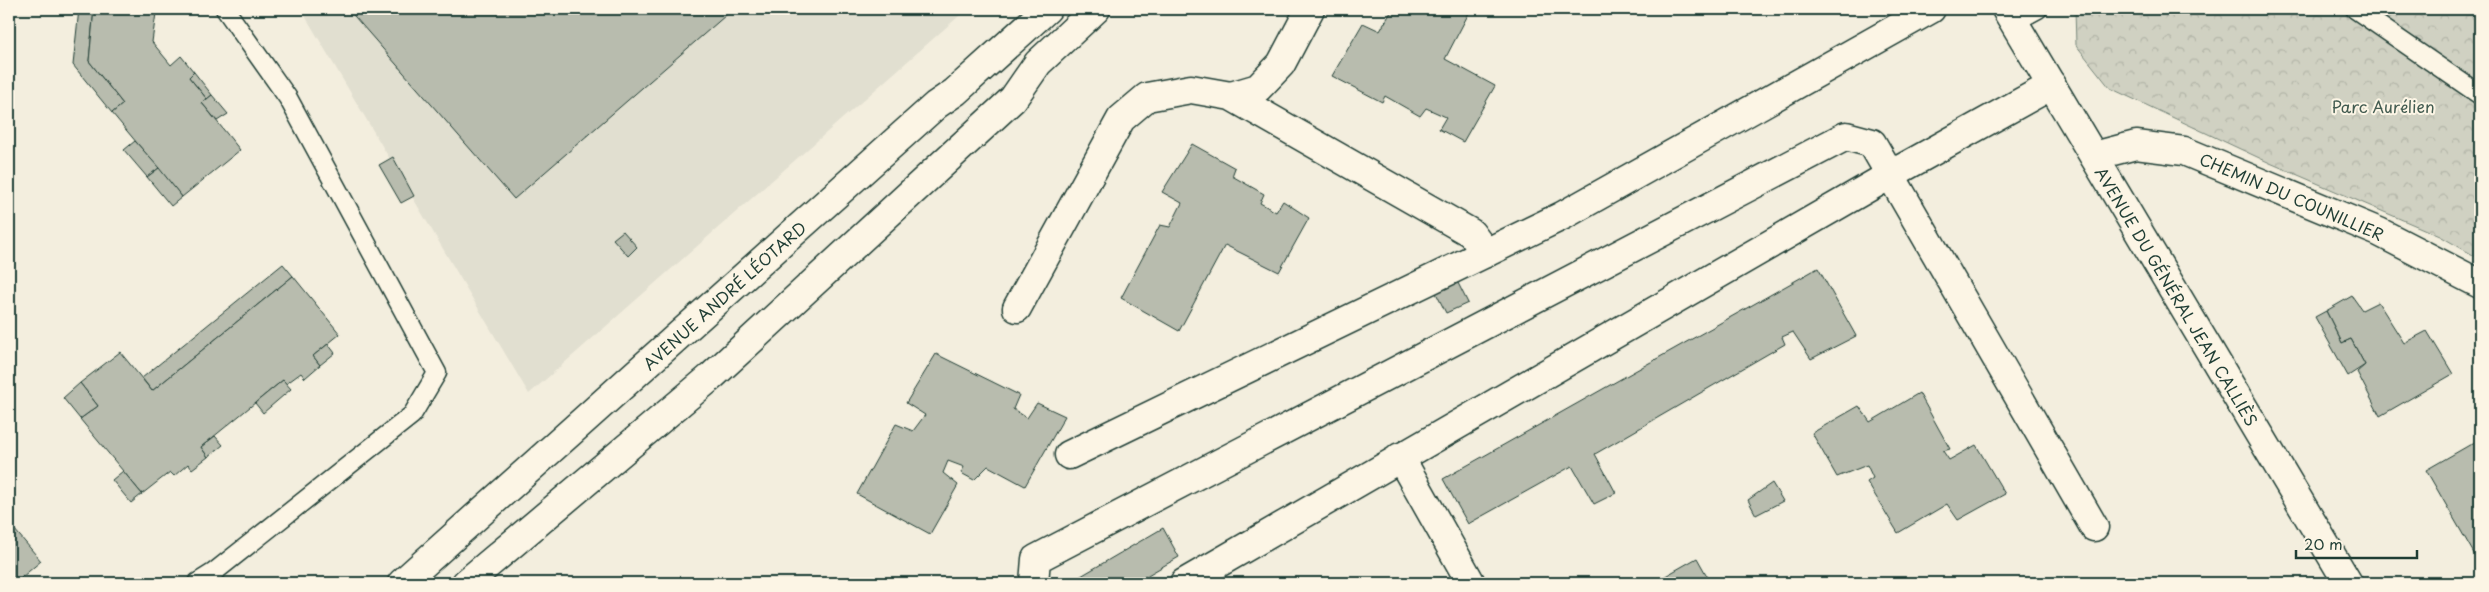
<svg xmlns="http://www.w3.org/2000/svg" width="2489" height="592" font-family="'Playpen Sans',sans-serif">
<defs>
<pattern id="park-crowns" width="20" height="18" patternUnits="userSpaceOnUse" patternTransform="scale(1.25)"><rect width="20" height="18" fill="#d0d1c2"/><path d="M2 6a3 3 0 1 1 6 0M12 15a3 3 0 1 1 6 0" fill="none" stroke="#b2b4a7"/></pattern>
</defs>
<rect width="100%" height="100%" fill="#f3eede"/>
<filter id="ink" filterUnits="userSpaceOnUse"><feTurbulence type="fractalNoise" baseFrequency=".02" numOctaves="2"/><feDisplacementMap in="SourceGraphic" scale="10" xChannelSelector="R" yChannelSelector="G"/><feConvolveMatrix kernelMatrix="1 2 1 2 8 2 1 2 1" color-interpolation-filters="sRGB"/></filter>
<g filter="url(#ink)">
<polygon fill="#e1dfd0" points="301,9 967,9 529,394"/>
<polygon fill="url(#park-crowns)" stroke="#78877b" points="2075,9 2480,9 2480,259 2440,236 2270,163 2110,88 2076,45"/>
<g fill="#b8bcae" stroke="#1f3d34">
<polygon points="79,9 94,9 89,61 123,104 112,113 73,65"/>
<polygon points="94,9 170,9 169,14 156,13 152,42 171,65 181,56 194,72 189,77 207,99 202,103 240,150 182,197 112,113 123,104 89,61"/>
<polygon points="348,9 733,9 514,199"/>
<polygon points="1387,9 1471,9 1445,59 1495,86 1463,142 1439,129 1446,117 1426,108 1420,116 1385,96 1382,102 1332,76 1363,23 1380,31 1391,12"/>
<polygon points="194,72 212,95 207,99 189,77"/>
<polygon points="212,95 228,114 217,121 202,103"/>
<polygon points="135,141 159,168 147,177 124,150"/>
<polygon points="1192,144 1235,168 1232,176 1264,194 1260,203 1276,212 1283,201 1309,218 1279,272 1225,245 1179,331 1121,298 1160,225 1170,227 1182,203 1162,192"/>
<polygon points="393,157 414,196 401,203 379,165"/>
<polygon points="159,168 182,197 171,206 147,177"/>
<polygon points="623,231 637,247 628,256 613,239"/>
<polygon points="283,264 293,276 152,391 142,378"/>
<polygon points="1818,268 1856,336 1811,359 1793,332 1782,337 1785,344 1595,454 1616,493 1594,504 1572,466 1468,524 1443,479"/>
<polygon points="293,276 340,334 313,356 320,365 305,378 301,373 286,384 283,380 201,447 208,457 192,469 188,464 174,476 170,472 142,494 80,419 98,406 80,383 120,352 152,391"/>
<polygon points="1457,281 1468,303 1446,313 1436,293"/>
<polygon points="2352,296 2362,310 2378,302 2404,343 2427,331 2453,374 2380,416 2357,372 2365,365 2351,339 2342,343 2326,311"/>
<polygon points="2326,311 2342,343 2351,339 2365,365 2348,376 2315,317"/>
<polygon points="328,344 335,353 320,365 313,356"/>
<polygon points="936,354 1019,395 1013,409 1027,418 1037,403 1065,416 1025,486 988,466 974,480 961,473 964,467 948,461 943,473 958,485 930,534 857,494 896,424 913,431 925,415 906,403"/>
<polygon points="283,380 291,389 263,413 255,403"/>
<polygon points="80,383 98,406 80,419 63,398"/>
<polygon points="1919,393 1950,449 1943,451 1949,460 1976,445 2005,494 1958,520 1947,504 1898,533 1867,482 1873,478 1867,465 1837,477 1812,433 1859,406 1870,422"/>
<polygon points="215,436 223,445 208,457 201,447"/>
<polygon points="2480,439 2480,564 2426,470"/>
<polygon points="123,471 142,494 131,503 112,480"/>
<polygon points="1772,483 1783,501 1756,515 1748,500"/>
<polygon points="9,523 41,561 15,583 9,583"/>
<polygon points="1163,528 1179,557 1134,583 1069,583"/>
<polygon points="1697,558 1711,583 1653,583"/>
</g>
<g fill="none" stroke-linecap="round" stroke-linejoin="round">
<defs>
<g id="service">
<polyline points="2355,9 2480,95"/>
<polyline points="2014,22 2038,9"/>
<polyline points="197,583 213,573 412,415 437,373 288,98 225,9"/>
</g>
<g id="minor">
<polyline points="1231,96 1258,88 1281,64 1310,9"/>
<polyline points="2094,156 2136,145 2184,151 2379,232 2480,284"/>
<polyline points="1017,308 1121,119 1147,97 1191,89 1231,96 1471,233 1486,253"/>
<polyline points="1069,455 1562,216 1931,9"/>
<polyline points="1400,457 1471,583"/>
<polyline points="1034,583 1036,559 1846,136 1872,143 2094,527"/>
<polyline points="1184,583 1890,175 2052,85"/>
</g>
<g id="secondary">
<polyline points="402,583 936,105 955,92 1047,9"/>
<polyline points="466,583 712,376 1013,99 1038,63 1096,9"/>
</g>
<polyline id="primary" points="2006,9 2348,583"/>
</defs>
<use href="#service" stroke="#1f3d34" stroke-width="21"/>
<use href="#minor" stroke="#1f3d34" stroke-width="31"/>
<use href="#secondary" stroke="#1f3d34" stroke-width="31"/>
<use href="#primary" stroke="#1f3d34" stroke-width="31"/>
<use href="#service" stroke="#fcf5e5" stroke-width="18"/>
<use href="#minor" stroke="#fcf5e5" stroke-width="28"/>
<use href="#secondary" stroke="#fcf5e5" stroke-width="28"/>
<use href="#primary" stroke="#fcf5e5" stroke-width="28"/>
</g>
</g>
<g text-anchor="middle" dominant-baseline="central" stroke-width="4" stroke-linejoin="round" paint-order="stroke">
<g font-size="16" fill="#425b50" stroke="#fcf5e5">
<text x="2383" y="106">Parc Aurélien</text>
</g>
<g font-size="16" fill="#1f3d34" stroke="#fcf5e5">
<text transform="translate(2292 196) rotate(23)">CHEMIN DU COUNILLIER</text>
<text transform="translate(724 295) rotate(-42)">AVENUE ANDRÉ LÉOTARD</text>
<text transform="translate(2177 296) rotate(59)">AVENUE DU GÉNÉRAL JEAN CALLIÈS</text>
</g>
</g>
<rect width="2489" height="592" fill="none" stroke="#fcf5e5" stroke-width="30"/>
<rect x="15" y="15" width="2459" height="562" fill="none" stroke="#1f3d34" stroke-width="2" filter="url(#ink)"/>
<path d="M2296 550v8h121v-8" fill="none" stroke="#1f3d34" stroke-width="2.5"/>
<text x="2304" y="550" font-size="15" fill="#1f3d34" stroke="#fcf5e5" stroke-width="4" paint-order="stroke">20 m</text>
</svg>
